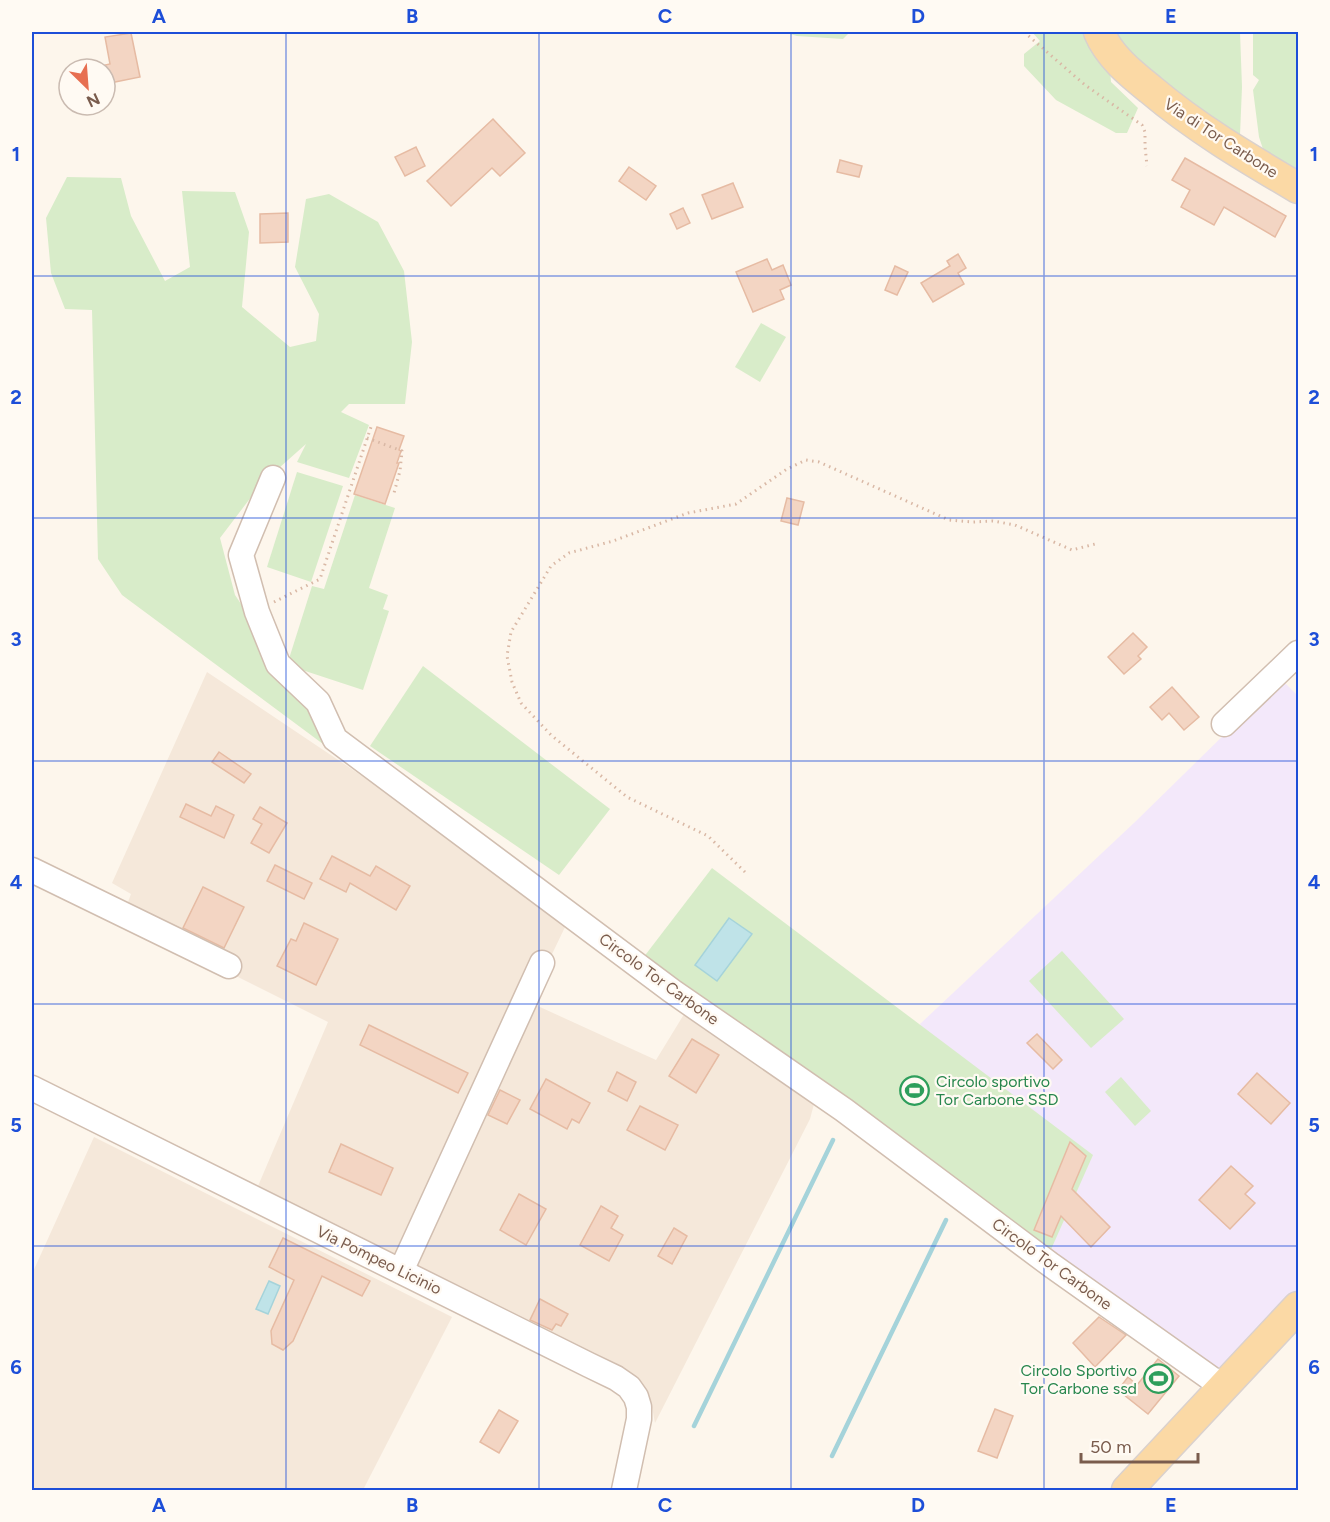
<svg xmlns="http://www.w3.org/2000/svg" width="1330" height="1522" font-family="Figtree,sans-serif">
<rect width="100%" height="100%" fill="#fdf6ec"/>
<g fill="#f5e8da">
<polygon points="207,672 374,784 566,925 529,1002 656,1060 686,1011 814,1104 810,1119 655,1423 651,1402 644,1389 629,1378 258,1186 328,1022 226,971 125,910 131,894 112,883"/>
<polygon points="94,1137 452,1317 363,1490 32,1490 32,1274"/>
</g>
<polygon fill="#f3e8fa" points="1281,679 1298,696 1298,1289 1222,1371 1049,1254 920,1024 1135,822"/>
<g fill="#d8ecc9">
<polygon points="783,32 850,32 843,39 797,36"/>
<polygon points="1032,32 1090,32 1110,69 1111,82 1138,108 1127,133 1116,133 1056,100 1024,66 1024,54 1040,41"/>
<polygon points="1114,32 1240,32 1242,87 1240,135 1227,134 1143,71"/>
<polygon points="1253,32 1298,32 1298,176 1266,158 1259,137 1253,90 1259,80 1253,75"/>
<polygon points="67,177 121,178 131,216 165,281 190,267 182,191 235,192 249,232 242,307 290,347 316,341 319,314 295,267 306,199 329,194 378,222 404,271 412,342 405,404 349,404 341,412 369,425 349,478 297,462 306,444 261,484 220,538 235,595 280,662 336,733 323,744 122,595 98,559 92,310 65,309 51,273 46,218"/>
<polygon points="761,323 786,337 760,382 735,367"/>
<polygon points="297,472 343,486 311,582 267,567"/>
<polygon points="355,495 395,508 369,588 388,595 383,609 389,611 363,690 287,665 312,586 324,589"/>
<polygon points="423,666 610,809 559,875 370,746"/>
<polygon points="712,868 1093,1155 1049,1254 643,958"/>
<polygon points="1062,951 1124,1019 1091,1048 1029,981"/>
<polygon points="1121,1077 1151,1111 1135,1126 1105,1092"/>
</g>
<g fill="#bfe3e8" stroke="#a5d3da" stroke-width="1.5">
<polygon points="729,918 752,934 717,981 695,965"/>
<polygon points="269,1281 280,1286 268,1314 256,1309"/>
</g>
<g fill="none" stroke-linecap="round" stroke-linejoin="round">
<g stroke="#a5d3da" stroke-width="4.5">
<polyline points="694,1426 833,1140"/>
<polyline points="832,1456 946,1220"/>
</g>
</g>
<g fill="#f3d5c3" stroke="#e6bba3" stroke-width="1.5">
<polygon points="131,33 140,77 105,84 105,65 110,64 105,37"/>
<polygon points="493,119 525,153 500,176 492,168 451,206 427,181"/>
<polygon points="416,147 425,166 405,176 395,157"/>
<polygon points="1185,158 1286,216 1275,237 1224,207 1214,225 1181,207 1190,190 1172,180"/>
<polygon points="840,160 862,166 859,177 837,172"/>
<polygon points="629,167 656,186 646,200 619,181"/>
<polygon points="733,183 743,207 712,219 702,195"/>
<polygon points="683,208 690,223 677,229 670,214"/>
<polygon points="288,213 288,242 260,243 260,214"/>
<polygon points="958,254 966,268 958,273 964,284 933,302 921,283 950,266 947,261"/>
<polygon points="767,259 772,270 783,265 791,285 780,290 784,299 753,312 736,272"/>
<polygon points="895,266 908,272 897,295 885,290"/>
<polygon points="377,427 404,436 399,450 401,451 397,463 399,463 385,504 354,494"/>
<polygon points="787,498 804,502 798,525 781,521"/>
<polygon points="1133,633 1147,647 1138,656 1141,659 1124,674 1108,657"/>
<polygon points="1172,687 1199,717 1184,730 1169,713 1162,720 1150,707"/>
<polygon points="219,752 251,774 244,783 212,762"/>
<polygon points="186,804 211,816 216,806 234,815 224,838 180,817"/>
<polygon points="260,807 287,823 269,853 251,843 262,824 253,819"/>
<polygon points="332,856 370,876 376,866 410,886 396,910 350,883 346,892 320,879"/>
<polygon points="275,865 312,883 304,899 267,881"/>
<polygon points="203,887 244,907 224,948 183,928"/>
<polygon points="304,923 338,939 316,985 277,966 291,939 296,941"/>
<polygon points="369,1025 468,1073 458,1093 360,1045"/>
<polygon points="1037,1034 1062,1060 1053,1069 1027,1043"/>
<polygon points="692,1039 719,1055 696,1093 669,1076"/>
<polygon points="617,1072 636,1082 627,1101 608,1091"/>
<polygon points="1257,1073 1290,1103 1271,1124 1238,1094"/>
<polygon points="546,1079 590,1103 579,1123 572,1119 567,1129 530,1109"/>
<polygon points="500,1090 520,1100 507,1124 488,1115"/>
<polygon points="640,1106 678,1125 665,1150 627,1130"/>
<polygon points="1070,1142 1086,1156 1072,1189 1110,1227 1091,1247 1061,1216 1052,1237 1034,1230"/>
<polygon points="341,1144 393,1168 381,1195 329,1172"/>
<polygon points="1231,1166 1253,1186 1245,1194 1255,1203 1230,1229 1199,1200"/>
<polygon points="519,1194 546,1209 526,1245 500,1230"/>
<polygon points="601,1206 618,1216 611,1228 623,1235 609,1261 580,1245"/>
<polygon points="674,1228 687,1236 672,1264 658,1256"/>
<polygon points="283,1238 370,1281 362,1296 322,1276 293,1341 283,1350 272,1344 271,1331 294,1280 269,1267"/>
<polygon points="540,1299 568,1314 561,1326 556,1324 552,1330 530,1320"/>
<polygon points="1099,1317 1126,1335 1095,1367 1073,1343"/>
<polygon points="1158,1359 1179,1376 1148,1414 1118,1390 1128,1377 1137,1385"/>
<polygon points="995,1409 1013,1416 997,1458 978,1451"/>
<polygon points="499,1410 518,1421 499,1453 480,1442"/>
</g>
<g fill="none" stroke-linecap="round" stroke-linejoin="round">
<defs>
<g id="minor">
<polyline points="273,478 241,555 257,612 278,664 318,702 335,739 672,991 844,1110 1051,1265 1223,1387"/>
<polyline points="1224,724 1298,653"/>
<polyline points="32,870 229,966"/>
<polyline points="32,1088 589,1365 616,1378 629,1387 636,1397 639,1407 639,1419 624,1490"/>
<polyline points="401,1271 542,963"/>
</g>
<g id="major">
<path d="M1099,32C1109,56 1130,73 1150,89C1196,128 1247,158 1298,188"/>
<polyline points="1127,1490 1298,1307"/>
</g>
</defs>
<use href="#minor" stroke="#d1beb0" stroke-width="27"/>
<use href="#major" stroke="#dad1cd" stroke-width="33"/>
<g stroke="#d9b8a5" stroke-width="3" stroke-dasharray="1.5 4.5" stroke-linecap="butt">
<polyline points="1024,32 1085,85 1142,125 1145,132 1145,146 1147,166"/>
<polyline points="367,438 402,451 400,471 394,493"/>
<polyline points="274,602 320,579 372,424"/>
<polyline points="745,872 708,836 627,797 551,735 521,703 512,682 507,656 511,632 551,566 569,553 613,541 688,513 736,504 787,469 806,460 819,462 949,520 973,522 993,521 1015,525 1072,550 1099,543"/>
</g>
<use href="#minor" stroke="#fff" stroke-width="24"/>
<use href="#major" stroke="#fbd9a5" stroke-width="30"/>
</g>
<path fill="none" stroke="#1d4ed8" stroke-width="1.5" stroke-opacity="0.55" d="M286,32V1490M539,32V1490M791,32V1490M1044,32V1490M32,276H1298M32,518H1298M32,761H1298M32,1004H1298M32,1246H1298"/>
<defs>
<symbol id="stadium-ring" viewBox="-11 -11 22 22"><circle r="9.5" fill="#fffaf3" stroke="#2e9e5b" stroke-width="1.5"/><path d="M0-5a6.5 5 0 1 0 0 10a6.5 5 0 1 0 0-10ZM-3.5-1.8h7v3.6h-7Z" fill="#2e9e5b"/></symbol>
</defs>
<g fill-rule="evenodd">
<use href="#stadium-ring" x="898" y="1074" width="33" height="33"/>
<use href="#stadium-ring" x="1142" y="1362" width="33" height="33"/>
</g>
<g text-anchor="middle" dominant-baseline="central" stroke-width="4.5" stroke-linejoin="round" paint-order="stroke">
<g font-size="16" fill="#7a5c4d" stroke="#fffaf3">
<text transform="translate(1221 138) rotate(33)">Via di Tor Carbone</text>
<text transform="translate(659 979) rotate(36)">Circolo Tor Carbone</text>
<text transform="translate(379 1260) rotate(26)">Via Pompeo Licinio</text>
<text transform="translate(1052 1264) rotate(36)">Circolo Tor Carbone</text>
</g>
<g font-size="16" fill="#27864d" stroke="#fffaf3" text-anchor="start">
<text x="936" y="1081">Circolo sportivo<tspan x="936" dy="18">Tor Carbone SSD</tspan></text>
<text x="1137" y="1370" text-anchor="end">Circolo Sportivo<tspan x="1137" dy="18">Tor Carbone ssd</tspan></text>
</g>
</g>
<rect width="1330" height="1522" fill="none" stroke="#fffaf3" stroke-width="66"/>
<g transform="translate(87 87) rotate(155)"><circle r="28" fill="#fffaf3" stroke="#cabbb1" stroke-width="1.5"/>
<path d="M0-4.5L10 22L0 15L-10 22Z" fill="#e76f51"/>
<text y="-9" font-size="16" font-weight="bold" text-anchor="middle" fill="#7a5c4d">N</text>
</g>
<path d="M1081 1453v9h117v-9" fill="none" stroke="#7a5c4d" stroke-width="3"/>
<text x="1090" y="1453" font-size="18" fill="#7a5c4d" stroke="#fffaf3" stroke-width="4.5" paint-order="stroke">50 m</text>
<rect x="33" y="33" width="1264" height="1456" fill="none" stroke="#1d4ed8" stroke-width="2"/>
<g font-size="20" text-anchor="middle" font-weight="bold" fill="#1d4ed8">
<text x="159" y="23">A</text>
<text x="412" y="23">B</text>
<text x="665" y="23">C</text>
<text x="918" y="23">D</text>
<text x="1171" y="23">E</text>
<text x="16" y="161">1</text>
<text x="1314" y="161">1</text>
<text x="16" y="404">2</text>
<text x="1314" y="404">2</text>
<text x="16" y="646">3</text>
<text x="1314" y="646">3</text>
<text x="16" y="889">4</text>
<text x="1314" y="889">4</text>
<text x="16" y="1132">5</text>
<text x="1314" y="1132">5</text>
<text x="16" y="1374">6</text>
<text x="1314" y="1374">6</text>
<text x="159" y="1512">A</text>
<text x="412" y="1512">B</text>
<text x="665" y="1512">C</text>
<text x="918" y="1512">D</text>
<text x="1171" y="1512">E</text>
</g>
</svg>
